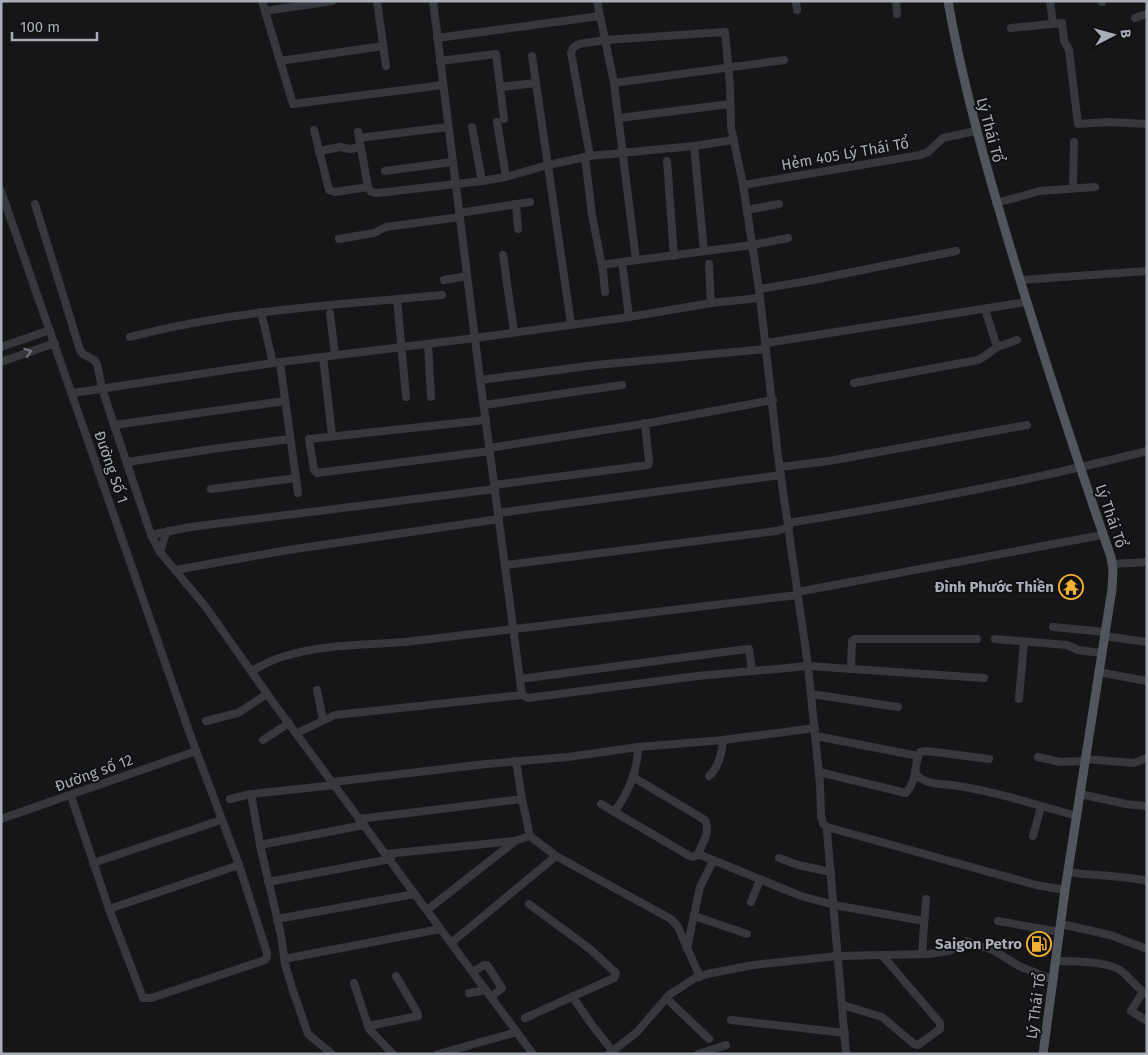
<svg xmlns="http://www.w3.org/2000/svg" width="1148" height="1055" font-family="'Fira Sans',sans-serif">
<rect width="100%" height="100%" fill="#161618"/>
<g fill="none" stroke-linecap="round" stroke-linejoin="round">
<g stroke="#37383d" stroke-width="8">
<polyline points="262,1 293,104 443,85"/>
<polyline points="377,1 386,66"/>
<polyline points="433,1 478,363 522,695"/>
<polyline points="597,1 614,83 636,260"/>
<polyline points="796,1 797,10"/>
<polyline points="896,1 897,14"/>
<polyline points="1050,1 1053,23"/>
<polyline points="1102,1 1102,2"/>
<polyline points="265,11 332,1"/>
<polyline points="1135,18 1147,14"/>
<polyline points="1011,28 1062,23 1064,41 1069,50 1078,124 1109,122 1147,124"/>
<polyline points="437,38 600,16"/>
<polyline points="532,56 571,324"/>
<polyline points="280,61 383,46"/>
<polyline points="440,61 496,54 504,119"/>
<polyline points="614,83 784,60"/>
<polyline points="500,87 536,83"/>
<polyline points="619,118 730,104"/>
<polyline points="497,122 506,177"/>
<polyline points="472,127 482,181"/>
<polyline points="314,130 329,190 335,192 368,187 371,192 378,193 482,181 506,177 548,165 590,156 694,146 733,140"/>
<polyline points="358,132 368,187"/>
<polyline points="359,138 448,127"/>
<polyline points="694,146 704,251"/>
<polyline points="319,151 340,147 350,149 361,147"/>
<polyline points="590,156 571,53 573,48 579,44 605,40 725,32 730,85 731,127 743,185 759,289 778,456 808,666 820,784 821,816 823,824 827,827 827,831 846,1054"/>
<polyline points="585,157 592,215 603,271 605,292"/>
<polyline points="667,161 674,256"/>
<polyline points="385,171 452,162"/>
<polyline points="743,185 920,155 928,152 943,138 976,131"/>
<polyline points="1073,188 1074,142"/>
<polyline points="1,191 191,737 239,865 267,953 267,957 265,960 151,998 143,998 109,909 71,796"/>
<polyline points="996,203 1040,191 1095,187"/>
<polyline points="35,204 80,350 83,354 94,360 97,364 102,388 114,425 151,535 160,552 205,606 275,705 533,1054"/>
<polyline points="516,204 518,229"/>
<polyline points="747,210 779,204"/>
<polyline points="459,213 530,202"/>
<polyline points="339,239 374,233 386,227 460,217"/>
<polyline points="503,255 514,332"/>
<polyline points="709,264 711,303"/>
<polyline points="602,265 622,262"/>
<polyline points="444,280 467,276"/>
<polyline points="1020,280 1147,271"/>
<polyline points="759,289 808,281 956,251"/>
<polyline points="397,299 406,397"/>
<polyline points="985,309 997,347"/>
<polyline points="261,312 273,363"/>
<polyline points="330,313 335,355"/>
<polyline points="629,317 622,262 752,245 788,238"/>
<path d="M130,337C232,310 338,305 442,295"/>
<polyline points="766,343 1027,302"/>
<polyline points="428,344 431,397"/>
<polyline points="1,347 50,330"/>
<polyline points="323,357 332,435"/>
<polyline points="1,362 55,343"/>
<polyline points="280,363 298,493"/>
<polyline points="480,380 596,365 766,349"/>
<polyline points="854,383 978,360 985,356 997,347 1017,340"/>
<polyline points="73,393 273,363 475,338 629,317 711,303 760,298"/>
<polyline points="484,405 622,385"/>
<polyline points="486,420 309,439 314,470 317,473 490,451"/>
<polyline points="114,425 285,401"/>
<polyline points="489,448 649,423 773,400"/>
<polyline points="127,462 212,449 290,439"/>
<polyline points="780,467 829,461 1027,425"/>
<polyline points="494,485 648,465 649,462 645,423"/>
<polyline points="211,489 296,478"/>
<polyline points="498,513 781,475"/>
<path d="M788,523C908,504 1029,481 1147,451"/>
<polyline points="151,535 190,527 495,489"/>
<polyline points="160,552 165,536 168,531"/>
<polyline points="1112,564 1147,562"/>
<polyline points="506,565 776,531 789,527"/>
<polyline points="175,570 288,550 499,519"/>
<polyline points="797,592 1102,535"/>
<polyline points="1053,627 1105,632"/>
<polyline points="1104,636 1147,642"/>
<polyline points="995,639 1067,645 1078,650 1101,653"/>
<polyline points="851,669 852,641 855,639 977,639"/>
<path d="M251,671C261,666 271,660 282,657C321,644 365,645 405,642L798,595"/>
<polyline points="1098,672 1147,681"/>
<polyline points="520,679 747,649 749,649 752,671"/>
<polyline points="317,690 323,720"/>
<polyline points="811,694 898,707"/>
<polyline points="1019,699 1024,642"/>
<polyline points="206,721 238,713 267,694"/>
<polyline points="297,733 335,715 522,695 528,698 697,676 808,666 984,678"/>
<polyline points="816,736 918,756"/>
<polyline points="263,740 289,723"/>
<polyline points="1038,757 1060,762 1085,761"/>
<polyline points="1085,759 1134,763 1147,758"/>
<polyline points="516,761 522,799 530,836 556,856 671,919 678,927 700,977"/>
<path d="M819,772L906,793C919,778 913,765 920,752L927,751L989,759"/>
<path d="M916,774C923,784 941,784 952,785C994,791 1036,805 1077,816"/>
<path d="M709,776C719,767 722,753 723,740"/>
<path d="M633,777L705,820C711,831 702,844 698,854"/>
<polyline points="333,782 486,764 568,757 638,747 723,740 815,728"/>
<polyline points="251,794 260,845 281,935 285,964 293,991 308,1034 332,1054"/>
<polyline points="1080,794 1126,804 1147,806"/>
<polyline points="230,799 251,794 335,785"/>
<polyline points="601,804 688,855 693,857 698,854 801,896 834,905 924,921"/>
<path d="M614,812C628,794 638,770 638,747"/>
<polyline points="1,819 196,751"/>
<polyline points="359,819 522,799"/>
<polyline points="827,827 1036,885 1065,890"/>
<polyline points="1033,836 1041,807"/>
<polyline points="260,845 364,825"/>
<polyline points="386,854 515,841 530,836"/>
<polyline points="779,858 798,865 831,872"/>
<polyline points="93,863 221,820"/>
<path d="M1068,872C1094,876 1121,875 1147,881"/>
<polyline points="268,882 391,859"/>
<polyline points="751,902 760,880"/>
<polyline points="109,909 239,865"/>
<polyline points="427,910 514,842"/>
<polyline points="694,916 747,934"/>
<polyline points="277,919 415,894"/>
<polyline points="998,921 1060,932"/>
<polyline points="1061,924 1110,935 1147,949"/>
<polyline points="451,943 556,856"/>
<polyline points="687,948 700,887 713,861"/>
<polyline points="922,954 926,899"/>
<polyline points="284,959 440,929"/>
<path d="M1056,961C1073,961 1106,961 1120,970C1130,977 1136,988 1147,994"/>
<polyline points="473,972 484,965 487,965 502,988 491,997"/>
<polyline points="354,983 369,1029 393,1054"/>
<polyline points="1143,992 1131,1011 1147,1021"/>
<polyline points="469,993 486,990"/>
<polyline points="572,996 592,1025 615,1054"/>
<polyline points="666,998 709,1039"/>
<polyline points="843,1005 882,1017 914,1044 918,1045 940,1029 940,1023 882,955"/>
<polyline points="525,1018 614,978 616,973 590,949 529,904"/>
<polyline points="731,1020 845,1033"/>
<polyline points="368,1026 418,1016 417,1012 396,976"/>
<polyline points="438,1054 517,1032"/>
<polyline points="609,1054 637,1032 669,995 695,978 707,974 753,965 838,956 929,954 949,951 966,941 993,950 1019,966 1053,980"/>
<polyline points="698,1054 726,1045"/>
</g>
<path stroke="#53555c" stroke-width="9" d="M948,1C965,97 992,187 1020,280C1049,373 1079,466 1111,557L1113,571L1112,589L1065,890L1043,1054"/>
</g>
<defs><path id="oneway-chevron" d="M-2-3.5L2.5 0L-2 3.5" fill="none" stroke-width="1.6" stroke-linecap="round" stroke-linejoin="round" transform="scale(1.25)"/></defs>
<use stroke="#757881" href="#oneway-chevron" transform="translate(28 352) rotate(-19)"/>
<defs>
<symbol id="temple-ring" viewBox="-11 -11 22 22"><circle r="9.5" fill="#111113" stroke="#f2b134" stroke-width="1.5"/><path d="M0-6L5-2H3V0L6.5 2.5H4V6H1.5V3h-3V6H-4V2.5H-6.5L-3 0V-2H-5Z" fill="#f2b134"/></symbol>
<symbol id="fuel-ring" viewBox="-11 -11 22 22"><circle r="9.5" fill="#111113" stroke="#f2b134" stroke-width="1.5"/><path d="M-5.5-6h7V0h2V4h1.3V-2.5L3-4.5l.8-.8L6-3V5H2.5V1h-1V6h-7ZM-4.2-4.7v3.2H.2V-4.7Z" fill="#f2b134"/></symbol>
</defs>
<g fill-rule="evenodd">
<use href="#temple-ring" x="1057" y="573" width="28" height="28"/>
<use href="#fuel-ring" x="1025" y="930" width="28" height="28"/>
</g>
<g text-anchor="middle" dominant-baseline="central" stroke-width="4" stroke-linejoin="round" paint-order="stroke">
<g font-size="15" fill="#a8adb8" stroke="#111113">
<text transform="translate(990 130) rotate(75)">Lý Thái Tổ</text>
<text transform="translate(845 154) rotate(-10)">Hẻm 405 Lý Thái Tổ</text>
<text transform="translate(111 467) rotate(71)">Đường Số 1</text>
<text transform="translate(1111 516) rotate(71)">Lý Thái Tổ</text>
<text transform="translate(94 773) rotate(-20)">Đường số 12</text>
<text transform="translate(1036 1006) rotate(-82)">Lý Thái Tổ</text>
</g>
<g font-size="15" font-weight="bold" fill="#a8adb8" stroke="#111113" text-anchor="end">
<text x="1054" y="587">Đình Phước Thiền</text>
<text x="1022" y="944">Saigon Petro</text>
</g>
</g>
<rect width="1148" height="1055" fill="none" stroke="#a8adb8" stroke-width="5"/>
<g transform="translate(1113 35) rotate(84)" stroke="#111113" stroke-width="4" paint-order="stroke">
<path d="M0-4L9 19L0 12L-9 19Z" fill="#a8adb8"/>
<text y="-8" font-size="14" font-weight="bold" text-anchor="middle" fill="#a8adb8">B</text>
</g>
<path d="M12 32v8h85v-8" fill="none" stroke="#a8adb8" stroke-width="2.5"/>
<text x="20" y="32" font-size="15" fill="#a8adb8" stroke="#111113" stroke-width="4" paint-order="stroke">100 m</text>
</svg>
